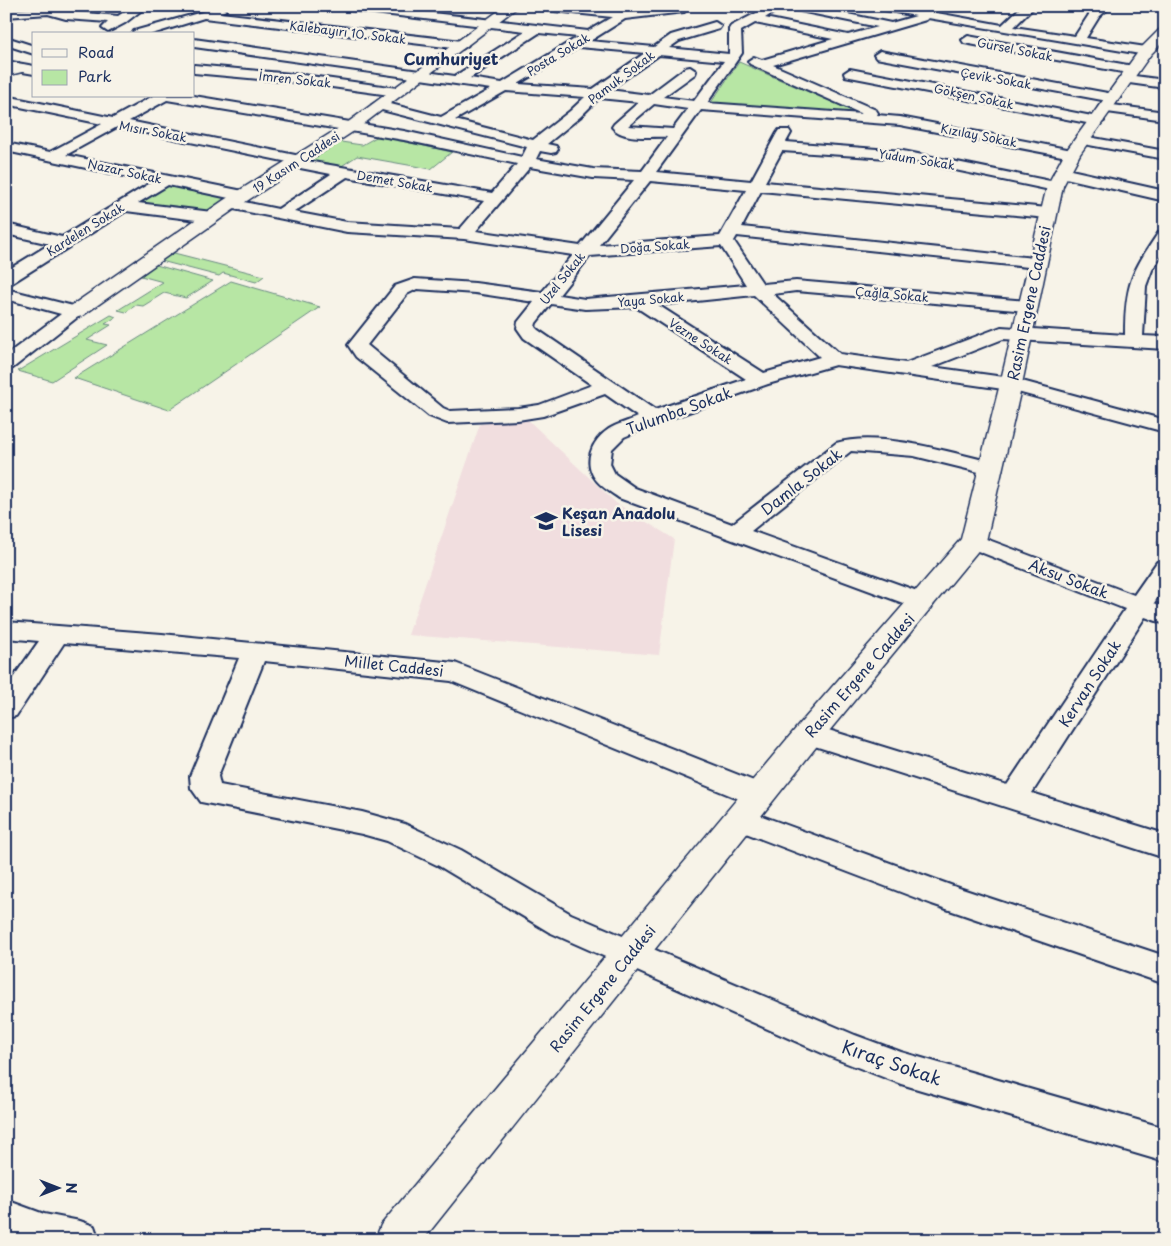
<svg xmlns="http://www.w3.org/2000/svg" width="1171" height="1246" font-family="'Playpen Sans',sans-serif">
<rect width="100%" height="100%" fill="#f7f3e8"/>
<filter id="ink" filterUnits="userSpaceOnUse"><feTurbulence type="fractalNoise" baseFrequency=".02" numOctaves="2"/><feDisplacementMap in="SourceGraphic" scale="10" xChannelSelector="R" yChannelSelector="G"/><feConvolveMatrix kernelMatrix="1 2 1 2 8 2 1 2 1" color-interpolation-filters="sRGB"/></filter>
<g filter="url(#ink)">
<polygon fill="#f1dedf" points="527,419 616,503 674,539 659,655 408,635 480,424"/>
<g fill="#b7e6a4" stroke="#698a81">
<polygon points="739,62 864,116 710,104"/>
<polygon points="378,136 452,152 431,169 357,156 337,169 304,163 334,141 362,145"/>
<polygon points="166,183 230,197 207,213 131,205"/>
<polygon points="174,253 264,276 256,282 223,273 219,276 161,261"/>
<polygon points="156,265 213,281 186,298 164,293 143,306 136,305 126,312 118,310 163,282 141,276"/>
<polygon points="231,281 320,307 169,410 74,378"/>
<polygon points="111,315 116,317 105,324 111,325 87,340 107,345 52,381 18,371"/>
</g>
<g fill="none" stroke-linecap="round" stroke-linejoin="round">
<defs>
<g id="street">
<polygon points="133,6 147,6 125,23 108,32 102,28 108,22 66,19 48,14 6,17 6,10 48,8 66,11 118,16"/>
<path d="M335,6H373L588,31L612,17L535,9L529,6H572L626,12L680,7L684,8L686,10L684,12L625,19L590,41L654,47L671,35L715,22L721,26L719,29L679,41L669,48L729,54V29L731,26L770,6H809L891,23L916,16L879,9L873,6H899L1002,25L1022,6H1035L1014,27L1075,36L1090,13L1098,6H1111L1099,17L1086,38L1146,47L1152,51L1150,54L1146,55L928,18L926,20L773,65L876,110L878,113L877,115L900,117L1072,150L1077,151L1079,154L1077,157L1072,158L900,125L701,110L656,172L751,181L777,133L779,130H789L791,133L786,142L903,151L1060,183L1063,186L1060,189L1055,191L903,159L782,151L765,182L1048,208L1054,210L1056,213L1054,216L1048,218L761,191L742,227L1043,259L1046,263L1043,267L1037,268L737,236L734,241L763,284L796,281L1028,301L1034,302L1037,306L1034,310L1028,311L796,291L773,294L840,354L906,363L1001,327L1125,335C1125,285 1131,273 1159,232L1165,231V249L1152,270L1146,286L1143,336L1165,337V349L1003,339L932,367L1011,378L1165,420V432L1010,390L835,365L768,384L660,422L624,437L612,449L610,464L615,474L635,488L732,524L836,443C879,430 954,453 999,464L1002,469L999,474L991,475L914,456L851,451L751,531L931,596L934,602L931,608L922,610L619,498C612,493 603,488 597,481C582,463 591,441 609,429C617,424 629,421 638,417L605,394L543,416L518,420L447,423L429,416L356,357L348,345L395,286L415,279L475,283L542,292L573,255L464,239L347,232L224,207L222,204L224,201L230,199L278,209L331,174L290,166L288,162L117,127L66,155L243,191L249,193L251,196L249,199L243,201L168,185L138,203L212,212L218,214L220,217L218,220L212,222L126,211L12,283L6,284V271L50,244L6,234V224L62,237L152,182L6,151V143L50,152L102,124L6,104V96L113,118L153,96H194L404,131L522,157L527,147L374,108L372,105L379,101L441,117L491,89L194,47V39L455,76L525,31L341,9ZM784,6L790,9L878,27L848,35L765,18ZM755,23L833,39L762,60L754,57L748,61L750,64L862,114L707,103L742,53L741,31ZM539,33L578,37L502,83L470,78ZM579,47L645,53L593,89L518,84ZM659,55L724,61L694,101L663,97L695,74L696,71L690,67L685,68L649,95L609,90ZM506,91L585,97L570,111L533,140L455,120ZM599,98L639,102L614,124L612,127C623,141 652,136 667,137L642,171L593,169L536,159L540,151L551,153L556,152L558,149L556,146L547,144L580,117ZM167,100L404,140L517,164L492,193L307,161L305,157L300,156L129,121ZM654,104L688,109L673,129L628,126ZM530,167L593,178L634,180L580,246L476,231ZM347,177L484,201L460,229L347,222L294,212ZM650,181L746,190L720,236L599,245ZM721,246L746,285L585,299L559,295L590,256ZM417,289L475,293L534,302L518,322L517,328L524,338L592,385L539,405L518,408L450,411L443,408L367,345L407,294ZM754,295L820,357L764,373L658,305ZM551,304L585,309L636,307L746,379L655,410L538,330L535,327L536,323Z"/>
<polygon points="220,7 226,10 221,13 462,41 468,45 462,49 204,18 152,34 132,34 134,31"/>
<polygon points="968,36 1133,66 1139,70 1133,74 964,43 962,40"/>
<polygon points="6,37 34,46 34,54 6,45"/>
<polygon points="880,51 1113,94 1120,98 1113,102 876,58 874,55"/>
<polygon points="6,61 34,66 34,74 6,69"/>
<polygon points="194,65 303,75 397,88 404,92 397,96 303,83 194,73"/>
<polygon points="850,69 1097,117 1104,121 1097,125 845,76 844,73"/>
<polygon points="1127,75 1165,80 1165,88 1122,82 1120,79 1122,76"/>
<polygon points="1105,104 1165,112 1165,120 1100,111 1098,108 1100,105"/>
<polygon points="1083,136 1165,151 1165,159 1078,143 1076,140 1078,137"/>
<polygon points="1062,168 1165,191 1165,201 1057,176 1054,173 1057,170"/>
<polygon points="6,289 81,308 84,312 13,368 6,370 6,355 61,314 6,299"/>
<polygon points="973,534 1134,595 1157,562 1165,560 1165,586 1154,603 1165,607 1165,624 1145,617 1032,793 1165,834 1165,858 799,741 795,734 799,727 809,724 1007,785 1125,609 965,546 961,541 965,536"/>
<polygon points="6,622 162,634 455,663 769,787 773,795 769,803 759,806 749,803 451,681 264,661 218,776 220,785 362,812 405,824 461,850 571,914 855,1035 901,1052 1165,1128 1165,1162 901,1084 831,1057 549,932 439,866 387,841 362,834 201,802 191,788 190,776 239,658 64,643 16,716 6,718 6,688 39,641 6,638"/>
<polygon points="740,808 953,886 1165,956 1165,984 932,904 730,827 725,819 730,811"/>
<polygon points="6,1200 44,1214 80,1221 94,1226 99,1240 11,1240 6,1238"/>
</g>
<g id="secondary">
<polygon points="505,6 519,6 357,129 236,208 82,316 75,318 68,316 65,312 68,308 224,200 347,123"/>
<polygon points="1165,28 1165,40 1151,54 1080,154 1063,186 1022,384 986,541 820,742 423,1240 375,1240 381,1225 798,726 961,539 1000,384 1047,186 1064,154 1141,48 1160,29"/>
<polygon points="21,64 26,65 28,68 26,71 6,76 6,68"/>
</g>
</defs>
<use href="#street" stroke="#1b2f5e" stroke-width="4"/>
<use href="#secondary" stroke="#1b2f5e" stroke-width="3"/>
<use href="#street" fill="#f7f3e8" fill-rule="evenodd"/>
<use href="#secondary" fill="#f7f3e8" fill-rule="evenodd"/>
</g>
</g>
<defs>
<symbol id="school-bare" viewBox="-9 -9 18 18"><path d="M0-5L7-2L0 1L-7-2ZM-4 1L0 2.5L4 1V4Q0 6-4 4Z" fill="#1b2f5e" stroke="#f7f3e8" stroke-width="2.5" paint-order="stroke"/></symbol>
</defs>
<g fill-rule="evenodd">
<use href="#school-bare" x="530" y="505" width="32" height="32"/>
</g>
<g text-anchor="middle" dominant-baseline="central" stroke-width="5" stroke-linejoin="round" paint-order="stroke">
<g font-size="12" fill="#1b2f5e" stroke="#f7f3e8">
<text transform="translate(348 32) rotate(7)">Kalebayırı 10. Sokak</text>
<text transform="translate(1015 49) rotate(11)">Gürsel Sokak</text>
<text transform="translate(558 54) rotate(-31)">Posta Sokak</text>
<text transform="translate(621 77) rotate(-37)">Pamuk Sokak</text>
<text transform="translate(996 78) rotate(10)">Çevik Sokak</text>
<text transform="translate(295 79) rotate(6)">İmren Sokak</text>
<text transform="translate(974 96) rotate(12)">Gökşen Sokak</text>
<text transform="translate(153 131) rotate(11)">Mısır Sokak</text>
<text transform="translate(979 135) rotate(11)">Kızılay Sokak</text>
<text transform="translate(917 159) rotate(9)">Yudum Sokak</text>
<text transform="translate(296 162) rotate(-33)">19 Kasım Caddesi</text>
<text transform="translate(125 171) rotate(12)">Nazar Sokak</text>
<text transform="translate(395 181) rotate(10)">Demet Sokak</text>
<text transform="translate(85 229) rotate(-32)">Kardelen Sokak</text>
<text transform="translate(655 246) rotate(-4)">Doğa Sokak</text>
<text transform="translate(562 278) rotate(-51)">Uzel Sokak</text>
<text transform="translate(892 294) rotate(5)">Çağla Sokak</text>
<text transform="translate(651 299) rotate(-5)">Yaya Sokak</text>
<text transform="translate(701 341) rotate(33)">Vezne Sokak</text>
</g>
<g font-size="15" fill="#1b2f5e" stroke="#f7f3e8">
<text transform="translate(1028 303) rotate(-78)">Rasim Ergene Caddesi</text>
<text transform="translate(679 410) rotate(-20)">Tulumba Sokak</text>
<text transform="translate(801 481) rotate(-38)">Damla Sokak</text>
<text transform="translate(1069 578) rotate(21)">Aksu Sokak</text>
<text transform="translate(394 665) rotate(6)">Millet Caddesi</text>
<text transform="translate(859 675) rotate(-49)">Rasim Ergene Caddesi</text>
<text transform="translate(1089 683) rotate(-57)">Kervan Sokak</text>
<text transform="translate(602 988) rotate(-51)">Rasim Ergene Caddesi</text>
</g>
<g font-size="15" font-weight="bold" fill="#1b2f5e" stroke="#f7f3e8" text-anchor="start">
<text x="562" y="512">Keşan Anadolu<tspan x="562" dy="17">Lisesi</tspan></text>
</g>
<g font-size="16" font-weight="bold" fill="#1b2f5e" stroke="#f7f3e8">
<text x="451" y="58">Cumhuriyet</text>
</g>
<g font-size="18" fill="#1b2f5e" stroke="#f7f3e8">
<text transform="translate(892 1062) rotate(19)">Kıraç Sokak</text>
</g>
</g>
<rect width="1171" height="1246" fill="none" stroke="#f7f3e8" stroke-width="25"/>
<rect x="12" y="12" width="1146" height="1221" fill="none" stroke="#1b2f5e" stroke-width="2" filter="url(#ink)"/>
<rect x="32" y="32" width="162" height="65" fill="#f7f3e8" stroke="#9fa5b1"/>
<rect x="42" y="49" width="25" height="8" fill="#f7f3e8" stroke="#9fa5b1"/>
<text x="78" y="58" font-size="15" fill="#1b2f5e">Road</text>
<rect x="42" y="70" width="25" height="15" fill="#b7e6a4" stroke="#9fa5b1"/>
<text x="78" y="82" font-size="15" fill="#1b2f5e">Park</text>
<g transform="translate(58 1188) rotate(90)" stroke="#f7f3e8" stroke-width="4" paint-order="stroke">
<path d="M0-4L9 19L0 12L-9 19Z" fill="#1b2f5e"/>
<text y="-8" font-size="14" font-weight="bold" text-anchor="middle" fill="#1b2f5e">N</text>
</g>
</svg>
